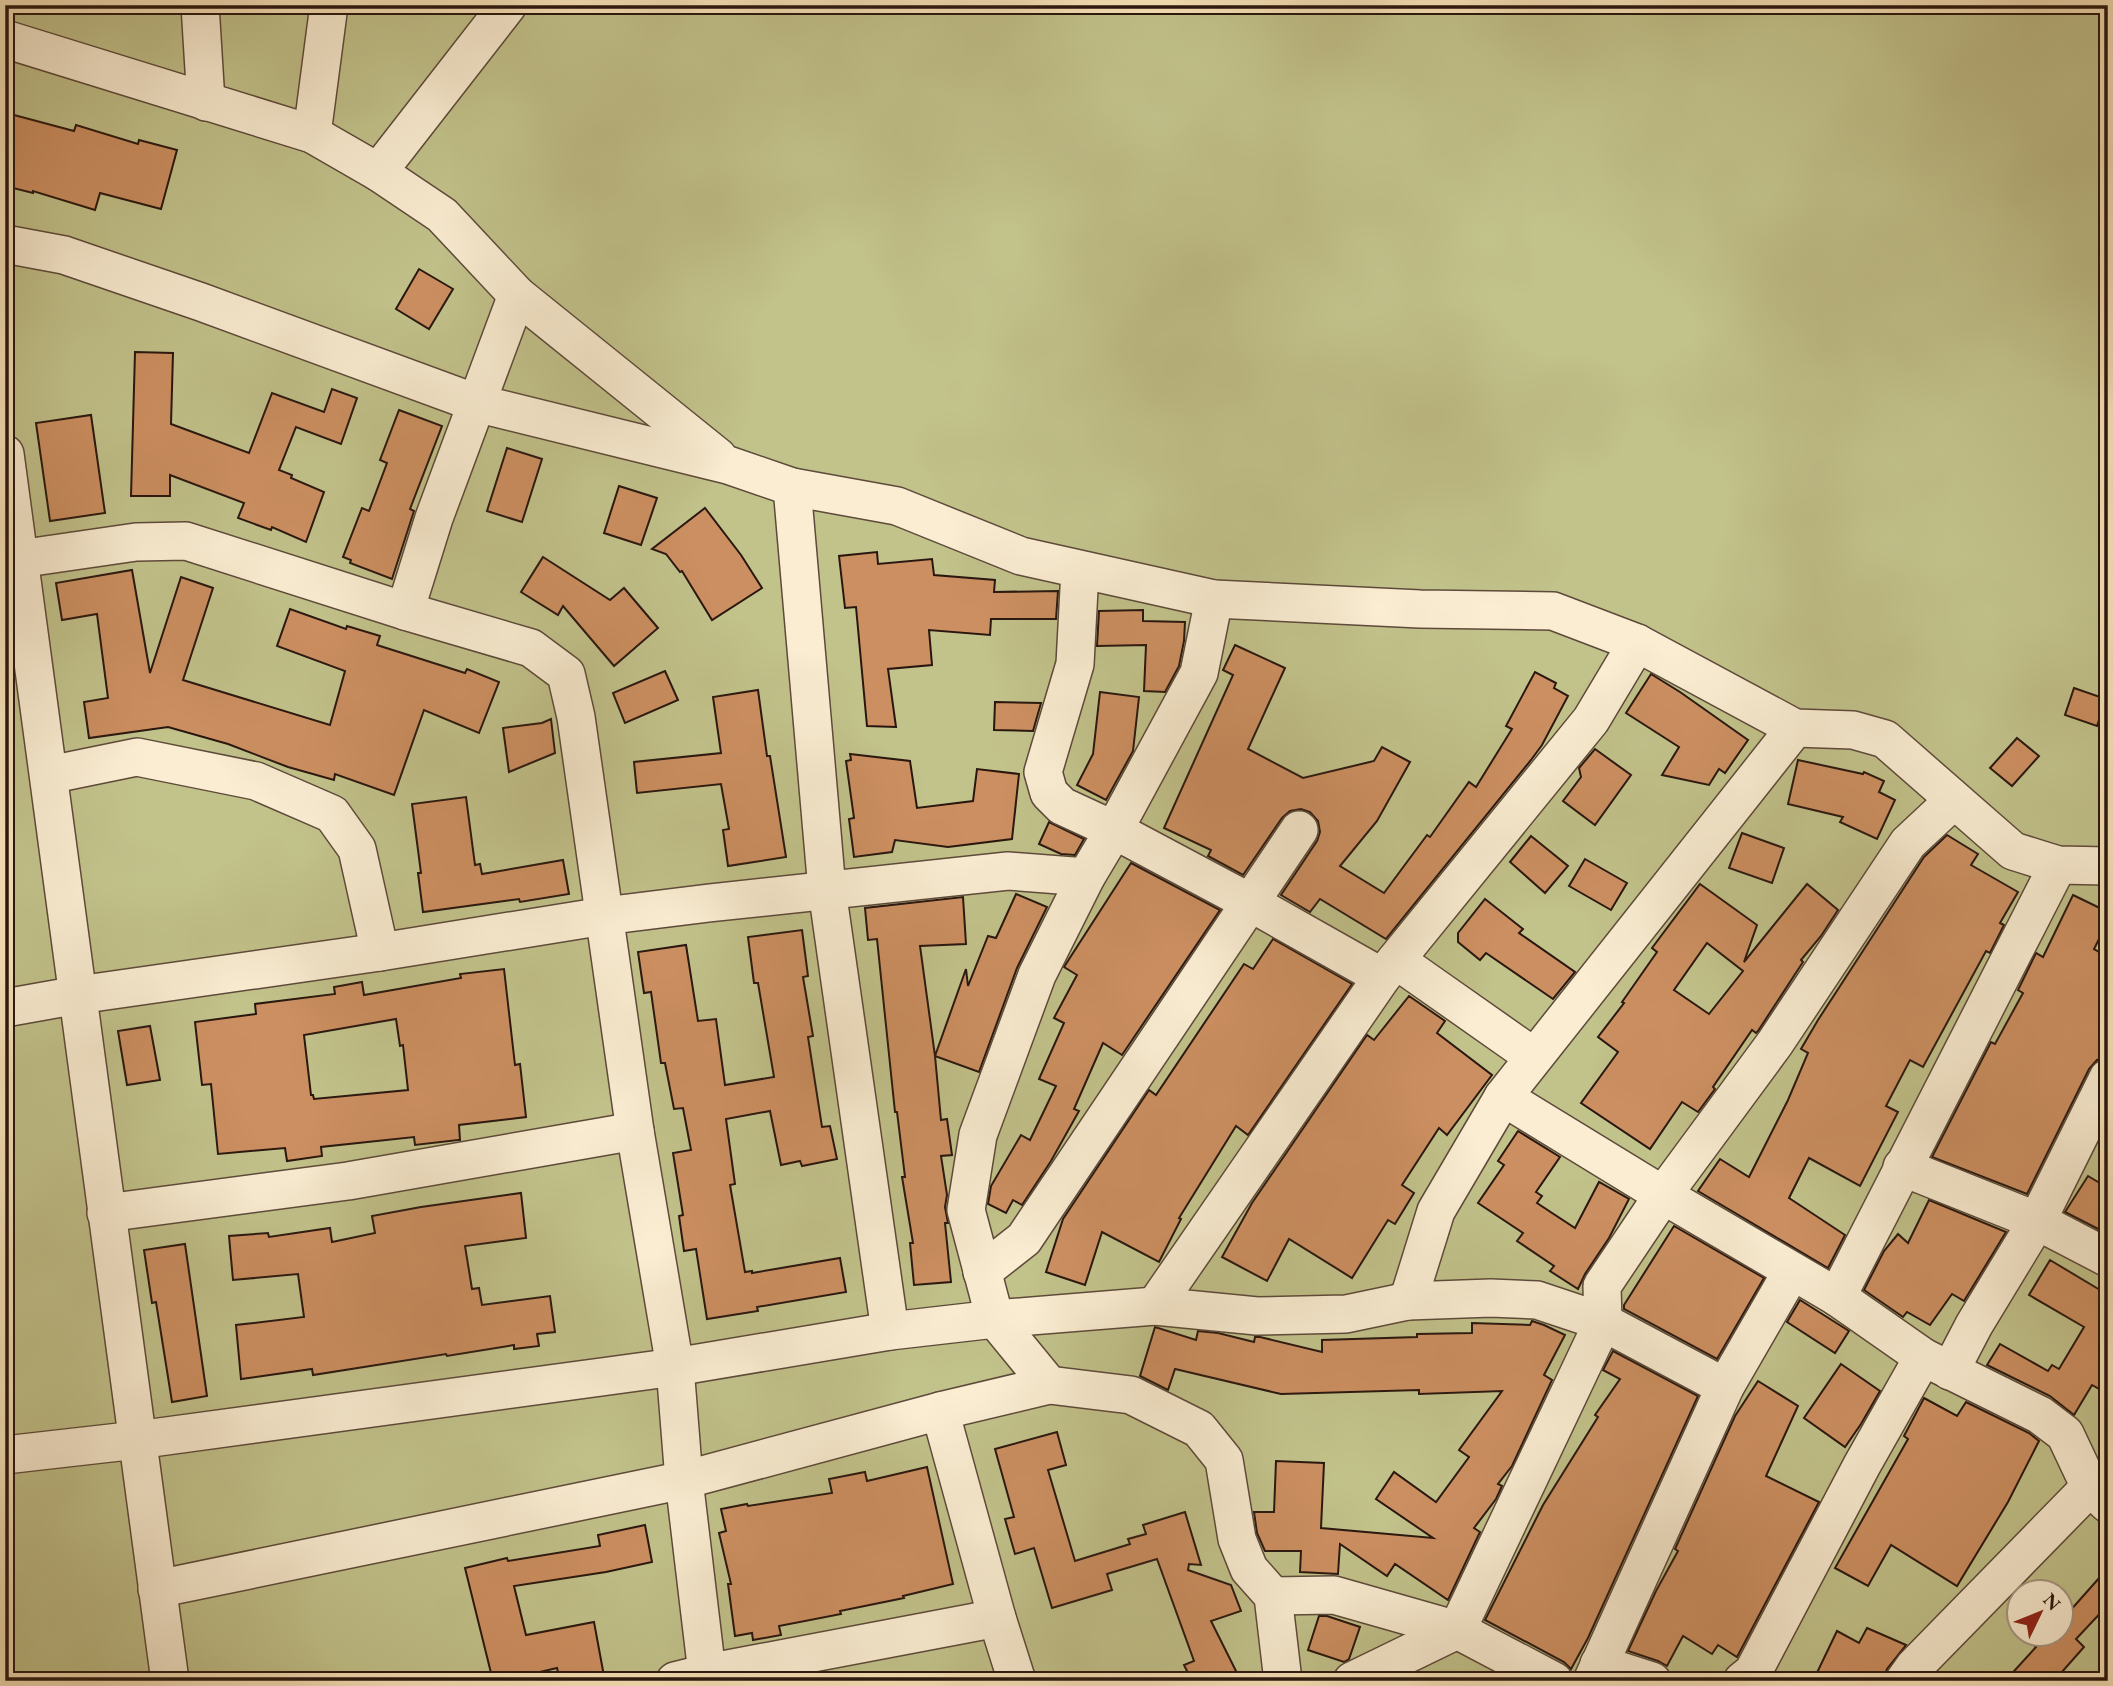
<svg xmlns="http://www.w3.org/2000/svg" width="2113" height="1686" font-family="'EB Garamond',serif">
<rect width="100%" height="100%" fill="#f8e3b9"/>
<filter id="stains"><feTurbulence type="fractalNoise" baseFrequency=".00286" numOctaves="4"/><feColorMatrix values="0 0 0 0 .2 0 0 0 0 .09 0 0 0 0 .02 0 0 0 .5 -.17"/></filter>
<radialGradient id="worn" r=".72"><stop offset=".6" stop-color="#630" stop-opacity="0"/><stop offset="1" stop-color="#630" stop-opacity=".3"/></radialGradient>
<path fill="#c2c28b" stroke="#766c4d" stroke-width="2" fill-rule="evenodd" d="M5,5H2108V1681H5ZM2018,1592H2060V1634H2018Z"/>
<g fill="#cc8f61" stroke="#29170f" stroke-width="2" fill-rule="evenodd">
<polygon points="14,115 74,131 76,125 138,144 139,140 177,150 161,209 100,193 95,210 33,191 33,193 5,186 5,148"/>
<polygon points="419,269 453,289 429,329 396,309"/>
<polygon points="135,352 173,353 171,424 249,453 272,393 324,412 332,389 357,398 341,444 296,427 279,470 292,475 291,478 324,492 306,542 272,527 271,530 238,518 244,503 170,475 170,496 131,496"/>
<polygon points="399,410 442,426 410,509 414,511 392,579 350,563 351,560 343,557 362,508 369,511 387,463 380,460"/>
<polygon points="91,415 105,513 50,521 36,423"/>
<polygon points="507,448 542,459 522,522 487,511"/>
<polygon points="619,486 657,498 641,545 604,533"/>
<polygon points="705,508 741,555 762,588 712,620 682,571 680,572 666,554 652,549"/>
<polygon points="877,552 878,564 932,559 934,575 995,580 994,592 1058,591 1056,619 991,619 990,635 929,630 932,665 888,669 896,727 867,726 856,607 845,608 839,556"/>
<polygon points="543,557 610,600 624,588 658,628 614,666 563,606 558,615 521,592"/>
<polygon points="132,570 150,673 181,577 213,588 183,680 330,725 345,671 277,646 290,609 346,629 347,626 380,636 377,645 465,673 467,669 499,682 479,733 424,710 394,795 335,774 334,780 288,767 228,744 168,727 89,738 84,702 108,698 97,614 62,620 56,583"/>
<polygon points="1143,610 1143,621 1185,622 1184,641 1179,666 1165,692 1144,691 1146,645 1097,646 1099,611"/>
<polygon points="1235,645 1285,668 1248,749 1303,778 1374,761 1382,747 1410,762 1377,821 1340,866 1384,893 1427,835 1430,837 1469,782 1476,787 1512,729 1506,726 1535,672 1556,683 1554,688 1568,696 1542,745 1531,760 1386,939 1320,899 1310,912 1281,895 1317,841 1320,832 1318,821 1310,812 1301,809 1290,811 1282,818 1243,875 1208,856 1211,850 1164,828 1233,675 1223,670"/>
<polygon points="665,671 678,700 625,723 613,693"/>
<polygon points="1651,674 1680,692 1748,740 1725,773 1719,769 1709,785 1662,775 1679,747 1626,713"/>
<polygon points="2074,688 2106,699 2097,726 2065,715"/>
<polygon points="758,690 767,756 770,756 786,857 728,866 723,830 729,829 721,784 637,793 634,762 721,753 713,697"/>
<polygon points="1100,692 1139,697 1133,751 1106,800 1077,785 1093,754"/>
<polygon points="995,702 1041,703 1033,731 994,730"/>
<polygon points="551,719 555,753 509,772 503,728 542,723"/>
<polygon points="2017,738 2039,756 2012,786 1990,768"/>
<polygon points="1595,749 1631,775 1595,825 1563,801 1581,777 1579,768"/>
<polygon points="850,754 910,761 917,808 973,801 977,769 1019,774 1012,839 948,847 895,840 892,852 854,857 849,819 854,818 846,761 851,760"/>
<polygon points="1798,760 1863,774 1864,772 1884,781 1879,792 1895,800 1877,839 1840,822 1843,817 1788,804"/>
<polygon points="466,797 475,865 480,864 482,874 563,860 569,894 520,902 519,899 423,912 418,873 421,873 412,804"/>
<polygon points="1049,822 1084,839 1075,855 1061,854 1039,844"/>
<polygon points="1742,833 1784,848 1772,883 1729,868"/>
<polygon points="1947,835 1978,854 1971,865 2018,892 2000,923 2004,925 1990,953 1986,951 1923,1067 1910,1060 1886,1106 1898,1112 1860,1186 1809,1158 1789,1198 1845,1235 1828,1268 1698,1191 1720,1159 1749,1177 1788,1100 1808,1053 1801,1049 1818,1020 1924,857"/>
<polygon points="1531,836 1568,866 1545,893 1510,862"/>
<polygon points="1585,859 1627,883 1611,910 1569,886"/>
<polygon points="1131,863 1220,910 1122,1055 1103,1043 1074,1109 1079,1111 1051,1161 1022,1205 1013,1200 1006,1213 988,1204 991,1186 1021,1135 1030,1140 1056,1086 1039,1079 1064,1023 1054,1018 1077,975 1064,967"/>
<path d="M1700,884L1757,925L1744,962L1807,884L1838,910L1821,936L1801,960L1803,962L1758,1031L1756,1033L1752,1030L1713,1087L1715,1089L1698,1112L1682,1102L1650,1149L1581,1103L1618,1052L1598,1037L1624,1003L1622,1002L1657,952L1652,948ZM1707,943L1743,971L1709,1014L1674,990Z"/>
<polygon points="1016,894 1047,907 1017,968 979,1072 935,1056 941,1120 947,1119 952,1155 941,1156 947,1195 945,1207 948,1223 945,1223 951,1282 914,1285 910,1243 913,1243 902,1177 905,1177 897,1112 895,1112 877,939 868,940 865,908 963,897 966,944 920,946 935,1056 966,969 968,986 988,936 996,938"/>
<polygon points="2073,895 2108,912 2108,921 2094,949 2108,957 2108,1057 2097,1060 2089,1069 2027,1194 1932,1157 1991,1042 1995,1044 2023,993 2018,990 2036,953 2043,957"/>
<polygon points="1485,899 1523,929 1519,933 1575,972 1553,999 1486,953 1480,960 1458,942 1458,933"/>
<polygon points="802,930 808,976 803,977 813,1036 808,1037 822,1127 830,1126 837,1159 802,1166 800,1161 781,1165 770,1111 726,1119 735,1184 730,1185 745,1272 752,1271 752,1273 840,1258 846,1292 757,1307 758,1311 707,1319 696,1249 684,1251 679,1216 683,1215 673,1153 691,1150 683,1108 674,1109 665,1063 661,1063 651,992 644,993 638,952 686,945 698,1021 716,1019 725,1085 774,1077 758,983 754,983 748,937"/>
<polygon points="1273,939 1352,984 1248,1135 1236,1126 1179,1218 1181,1219 1159,1262 1102,1232 1085,1285 1046,1272 1063,1219 1149,1090 1156,1095 1244,964 1253,969"/>
<path d="M504,969L515,1065L520,1064L526,1117L459,1125L460,1140H458L415,1145L414,1137L321,1147L322,1156L287,1161L285,1148L218,1154L211,1084L202,1085L195,1022L256,1014L255,1004L335,994L334,987L362,982L364,995L461,978L460,974ZM396,1019L400,1046L403,1045L408,1090L314,1099L313,1095H311L304,1035Z"/>
<polygon points="1409,996 1445,1021 1437,1033 1492,1075 1447,1135 1439,1128 1402,1185 1414,1193 1395,1224 1388,1220 1352,1278 1289,1239 1267,1281 1222,1257 1252,1203 1367,1035 1374,1040"/>
<polygon points="150,1026 160,1080 127,1085 118,1031"/>
<polygon points="1518,1131 1560,1157 1536,1192 1542,1196 1537,1203 1575,1228 1599,1182 1629,1199 1609,1238 1585,1274 1578,1289 1550,1271 1554,1266 1517,1241 1523,1233 1478,1203 1504,1165 1498,1161"/>
<polygon points="2088,1176 2108,1188 2108,1234 2065,1212"/>
<polygon points="521,1193 526,1238 465,1246 472,1289 479,1288 482,1305 550,1296 555,1332 537,1334 539,1346 514,1349 514,1345 447,1356 446,1354 313,1375 312,1369 241,1379 236,1325 304,1317 298,1274 233,1280 229,1236 268,1233 269,1237 330,1228 332,1242 375,1233 372,1216 421,1207"/>
<polygon points="1929,1200 2006,1232 1964,1301 1952,1294 1930,1325 1907,1312 1903,1317 1864,1290 1884,1251 1898,1234 1908,1243"/>
<polygon points="1674,1226 1764,1278 1717,1359 1624,1309 1624,1305"/>
<polygon points="185,1244 207,1396 172,1402 156,1302 152,1303 144,1250"/>
<polygon points="2050,1260 2105,1293 2108,1288 2108,1394 2092,1385 2074,1415 2050,1396 1987,1365 2000,1344 2048,1371 2052,1365 2059,1369 2084,1327 2029,1295"/>
<polygon points="1800,1300 1849,1331 1835,1353 1787,1322"/>
<polygon points="1532,1321 1544,1325 1565,1335 1544,1375 1552,1380 1512,1466 1498,1484 1502,1486 1496,1499 1474,1528 1480,1532 1448,1600 1395,1564 1387,1576 1340,1544 1338,1574 1300,1572 1301,1551 1265,1551 1257,1533 1254,1512 1274,1512 1276,1461 1324,1463 1321,1528 1433,1538 1376,1499 1394,1472 1436,1502 1469,1457 1459,1450 1502,1391 1419,1394 1419,1390 1281,1394 1175,1369 1168,1390 1140,1376 1155,1327 1196,1340 1198,1331 1218,1333 1254,1342 1255,1337 1260,1337 1322,1352 1322,1340 1417,1337 1417,1334 1472,1333 1472,1323 1530,1325"/>
<polygon points="1613,1351 1698,1396 1588,1638 1571,1669 1564,1662 1485,1620 1543,1505 1598,1417 1595,1415 1620,1379 1603,1370"/>
<polygon points="1841,1364 1880,1391 1861,1424 1845,1447 1804,1418"/>
<polygon points="1758,1381 1798,1406 1766,1476 1819,1502 1737,1657 1718,1645 1712,1654 1683,1636 1667,1666 1658,1661 1628,1651 1656,1591 1678,1551 1675,1549 1735,1416"/>
<polygon points="1924,1398 1957,1416 1966,1402 2029,1433 2039,1441 2008,1502 1957,1586 1891,1545 1868,1586 1835,1568 1908,1439 1904,1436"/>
<polygon points="1057,1432 1066,1465 1048,1470 1075,1561 1130,1544 1128,1539 1146,1534 1143,1525 1185,1512 1201,1565 1189,1564 1188,1570 1231,1585 1241,1611 1211,1621 1241,1681 1192,1681 1184,1665 1194,1661 1157,1559 1107,1574 1112,1590 1052,1608 1034,1548 1015,1554 1005,1519 1014,1517 995,1449"/>
<polygon points="927,1467 953,1584 903,1596 904,1598 840,1611 841,1614 779,1626 781,1635 753,1640 752,1633 735,1636 728,1584 731,1584 719,1533 726,1531 721,1509 747,1504 748,1506 832,1493 829,1479 865,1472 867,1481"/>
<polygon points="645,1525 652,1562 606,1572 514,1586 526,1635 594,1622 604,1676 578,1681 560,1681 557,1668 502,1681 493,1681 465,1568 507,1558 508,1561 600,1546 598,1535"/>
<polygon points="2108,1568 2108,1605 2076,1639 2084,1647 2054,1681 2005,1681 2036,1647 2021,1634 2061,1634 2061,1621"/>
<polygon points="1319,1616 1327,1616 1360,1627 1349,1659 1344,1662 1308,1650"/>
<polygon points="1867,1628 1906,1645 1887,1669 1883,1681 1813,1681 1837,1631 1859,1643"/>
</g>
<g fill="none" stroke-linecap="round" stroke-linejoin="round">
<defs>
<g id="minor">
<polyline points="200,5 206,102"/>
<polyline points="5,39 312,134 378,172 442,215 517,295 718,457"/>
<polyline points="312,134 329,5"/>
<polyline points="378,172 508,5"/>
<polyline points="5,244 64,255 201,302 476,403 728,465 792,487 897,506 1021,556 1214,599 1420,609 1553,611 1637,643 1795,728 1853,730 1885,739 2013,851 2058,865 2108,866"/>
<polyline points="5,454 170,1681"/>
<polyline points="792,487 827,890 890,1331"/>
<polyline points="5,561 136,542 186,541 405,611 531,648 566,674 576,717 635,1131 675,1367 684,1480 707,1673"/>
<polyline points="1080,570 1075,664 1043,772 1049,793 1062,806 1114,830 1251,903 1382,977"/>
<polyline points="1214,599 1199,673 1114,830 1086,877 1037,975 978,1135 966,1210 995,1319 1049,1385 1131,1395 1199,1429 1224,1460 1237,1539 1249,1569 1273,1596 1283,1681"/>
<polyline points="405,611 434,518 517,295"/>
<polyline points="49,775 137,757 256,781 332,814 357,849 380,952"/>
<polyline points="1396,960 1534,1057"/>
<polyline points="5,1008 78,995 380,952 604,916 709,903 1008,871 1086,877"/>
<polyline points="1503,1097 1663,1195 1837,1297 1923,1357 2040,1415 2065,1434 2090,1487 2108,1504"/>
<polyline points="1902,1167 2037,1221 2108,1258"/>
<polyline points="106,1213 348,1181 635,1131"/>
<polyline points="982,1272 1024,1239 1299,830"/>
<polyline points="1837,1297 2058,865"/>
<polyline points="1408,1301 1436,1211 1503,1097 1795,728"/>
<polyline points="1155,1306 1382,977 1591,720 1637,643"/>
<polyline points="1950,1371 1974,1325 2037,1221 2108,1078"/>
<polyline points="940,1411 997,1618 1017,1681"/>
<polyline points="5,1455 137,1440 675,1367 890,1331 995,1319 1155,1306 1257,1316 1346,1314 1408,1301 1491,1298 1537,1300 1603,1322 1725,1387"/>
<polyline points="157,1589 684,1480 940,1411 1049,1385"/>
<polyline points="1273,1596 1334,1595 1457,1630 1554,1681"/>
<polyline points="1599,1664 1652,1681"/>
<polyline points="675,1681 707,1673 997,1618"/>
<polyline points="1352,1681 1457,1630 1603,1322 1602,1286 1663,1195 1775,1043 1908,843 1954,800"/>
<polyline points="1592,1681 1725,1387 1792,1271"/>
<polyline points="1742,1681 1753,1672 1862,1465 1923,1357"/>
<polyline points="1904,1681 1914,1667 2090,1487 2108,1479"/>
</g>
</defs>
<use href="#minor" stroke="#5d4a3a" stroke-width="40"/>
<use href="#minor" stroke="#faedd2" stroke-width="37"/>
</g>
<rect width="2113" height="1686" fill="none" stroke="#f8e3b9" stroke-width="28"/>
<rect x="7" y="7" width="2099" height="1672" fill="none" stroke="#29170f" stroke-width="3.5"/>
<rect x="14" y="14" width="2085" height="1658" fill="none" stroke="#29170f" stroke-width="2"/>
<g transform="translate(2040 1613) rotate(47)"><circle r="33" fill="#faedd2" stroke="#a69784" stroke-width="2"/>
<path d="M0-5L12 26L0 18L-12 26Z" fill="#8f2418"/>
<text y="-10" font-size="19" font-weight="bold" text-anchor="middle" fill="#29170f">N</text>
</g>
<rect width="100%" height="100%" filter="url(#stains)"/>
<rect width="100%" height="100%" fill="url(#worn)"/>
</svg>
